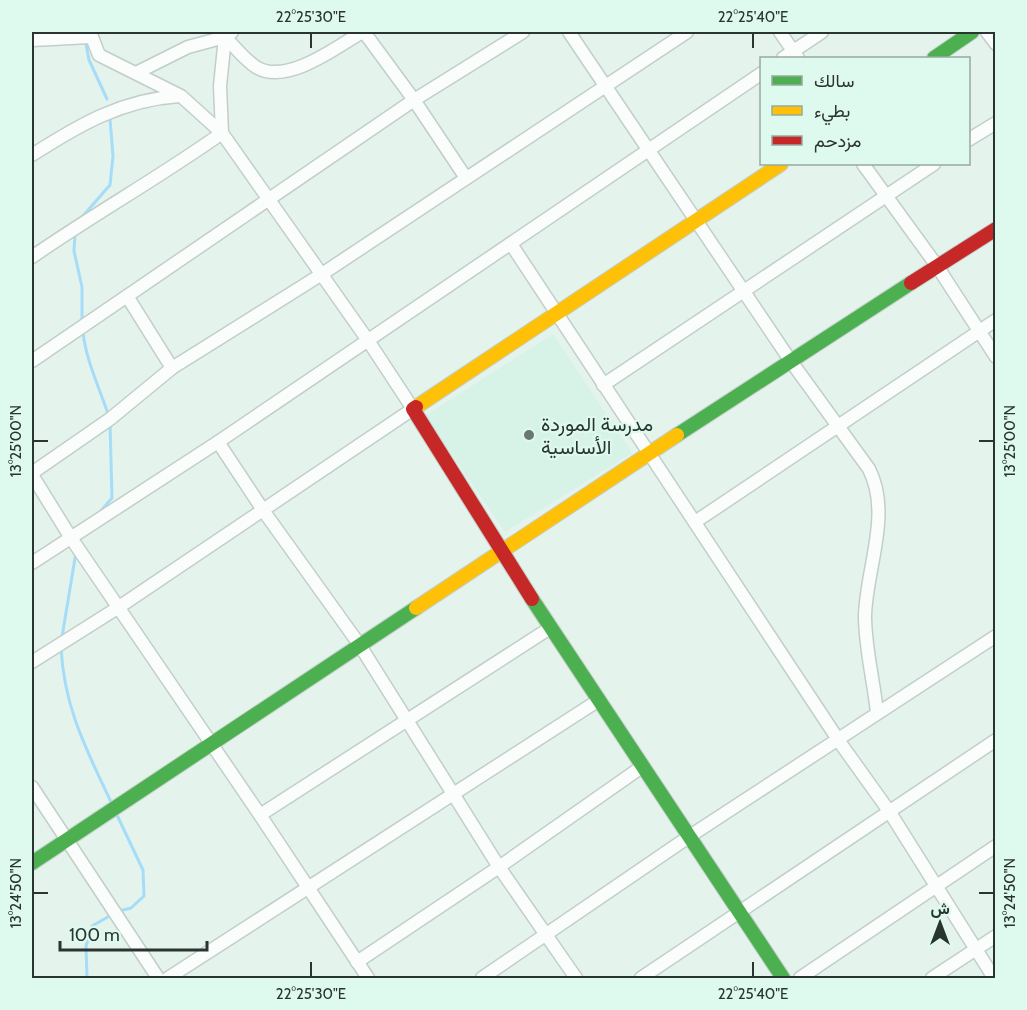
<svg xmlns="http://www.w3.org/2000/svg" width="1027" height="1010" font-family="Cabin,Vazirmatn,sans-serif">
<rect width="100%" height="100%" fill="#e4f3ec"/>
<polygon fill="#d7f2e6" points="553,334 632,453 505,532 425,416"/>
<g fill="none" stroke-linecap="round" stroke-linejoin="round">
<g stroke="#a5ddf9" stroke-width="3">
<polyline points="85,39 89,60 107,99"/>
<polyline points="82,217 110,185 113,156 110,119"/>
<polyline points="75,234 74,251 82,287 82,322"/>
<path d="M83,332C86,361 100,389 109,417"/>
<polyline points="99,513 112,498 110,423"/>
<polyline points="62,637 76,552"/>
<path d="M61,647C64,708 86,749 112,804"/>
<polyline points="116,813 143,870 144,896 131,908 119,911"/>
<polyline points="87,978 86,946 92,926 113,914"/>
</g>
<defs>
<g id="street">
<polyline points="364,32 414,100 466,178"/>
<path d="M569,32L790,360L869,469C892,514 866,569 865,616C865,648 874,682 877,713"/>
<polyline points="780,32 798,58"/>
<polyline points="987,32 996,44"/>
<polyline points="32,40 90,37"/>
<polyline points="783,58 822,32"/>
<path d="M136,73L188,47L225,37C235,47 245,60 256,67C286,86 337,47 362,32"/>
<polyline points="968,140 996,123"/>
<path d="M32,155C79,125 121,100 179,96"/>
<polyline points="863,164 937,266 996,357"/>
<polyline points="511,244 841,744 889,811 994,978"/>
<path d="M32,257C94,214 160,177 222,133L220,86L225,37L232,32"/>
<polyline points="127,296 172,368"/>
<polyline points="32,361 414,100 523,32"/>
<polyline points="603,385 934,164"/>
<polyline points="218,442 265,513 359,644 499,867 576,978"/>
<polyline points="32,473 110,419 172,368 322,274 687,32"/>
<polyline points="32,475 71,538 260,815 368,978"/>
<polyline points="695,522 996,320"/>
<polyline points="32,563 218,442 762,73"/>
<polyline points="32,662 119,607 413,409 367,339 222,133 181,96 99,55 90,32"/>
<polyline points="32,787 158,978"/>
<polyline points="260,815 550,628"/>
<polyline points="357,962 499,867 643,766"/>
<polyline points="168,978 599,700"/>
<polyline points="482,978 690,836 996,636"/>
<polyline points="641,978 996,740"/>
<polyline points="800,978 996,846"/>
<polyline points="932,978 996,936"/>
</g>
<g id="fast">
<polyline points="934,58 972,32"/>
<polyline points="677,435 911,283"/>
<polyline points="532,599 783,978"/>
<polyline points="32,863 416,608"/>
</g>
<g id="slow">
<polyline points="416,407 781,164"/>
<polyline points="416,608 677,435"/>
</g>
<g id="jam">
<polyline points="911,283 996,229"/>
<polyline points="416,407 413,409 532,599"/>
</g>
</defs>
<use href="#street" stroke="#c2cfc9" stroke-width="15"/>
<use href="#fast" stroke="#c2cfc9" stroke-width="16"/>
<use href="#slow" stroke="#c2cfc9" stroke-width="16"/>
<use href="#jam" stroke="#c2cfc9" stroke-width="16"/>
<use href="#street" stroke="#fbfdfc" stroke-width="12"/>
<use href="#fast" stroke="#4caf50" stroke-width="14"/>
<use href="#slow" stroke="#ffc107" stroke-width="14"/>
<use href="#jam" stroke="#c62828" stroke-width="14"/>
</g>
<path fill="none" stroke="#2a3430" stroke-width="2" d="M311,33V48M753,33V48M33,441H48M979,441H994M33,893H48M979,893H994M311,962V977M753,962V977"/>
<circle fill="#6b7772" stroke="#def9ed" stroke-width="2" cx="529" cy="435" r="6"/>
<g text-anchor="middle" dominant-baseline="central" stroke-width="4.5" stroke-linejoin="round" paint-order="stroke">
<g font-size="20" fill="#2a3430" stroke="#def9ed" text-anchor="start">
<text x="541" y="424">مدرسة الموردة<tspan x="541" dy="23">الأساسية</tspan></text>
</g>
</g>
<rect width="1027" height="1010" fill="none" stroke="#def9ed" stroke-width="66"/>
<rect x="760" y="57" width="210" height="108" fill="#def9ed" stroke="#96aaa1" stroke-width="1.5"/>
<rect x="772" y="76" width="30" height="9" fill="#4caf50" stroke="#96aaa1" stroke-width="1.5"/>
<text x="814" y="87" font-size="18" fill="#2a3430">سالك</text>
<rect x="772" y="106" width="30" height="9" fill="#ffc107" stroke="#96aaa1" stroke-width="1.5"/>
<text x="814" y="117" font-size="18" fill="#2a3430">بطيء</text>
<rect x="772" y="136" width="30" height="9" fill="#c62828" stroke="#96aaa1" stroke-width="1.5"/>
<text x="814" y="147" font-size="18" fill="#2a3430">مزدحم</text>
<g transform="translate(940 923)" stroke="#def9ed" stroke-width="4.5" paint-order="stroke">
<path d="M0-4.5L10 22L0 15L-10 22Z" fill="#2a3430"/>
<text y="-9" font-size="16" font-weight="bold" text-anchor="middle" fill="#2a3430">ش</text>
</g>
<path d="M60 941v9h147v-9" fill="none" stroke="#2a3430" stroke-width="3"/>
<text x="69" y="941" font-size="18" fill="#2a3430" stroke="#def9ed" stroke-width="4.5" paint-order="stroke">100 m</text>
<rect x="33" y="33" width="961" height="944" fill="none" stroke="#2a3430" stroke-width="2"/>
<g font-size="15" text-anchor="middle" fill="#2a3430">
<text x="311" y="22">22°25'30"E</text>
<text x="753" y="22">22°25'40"E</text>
<text transform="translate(16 441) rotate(-90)" y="5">13°25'00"N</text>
<text transform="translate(1010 441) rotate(-90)" y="5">13°25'00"N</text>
<text transform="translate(16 893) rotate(-90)" y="5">13°24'50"N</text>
<text transform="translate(1010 893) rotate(-90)" y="5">13°24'50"N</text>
<text x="311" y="999">22°25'30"E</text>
<text x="753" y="999">22°25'40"E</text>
</g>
</svg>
